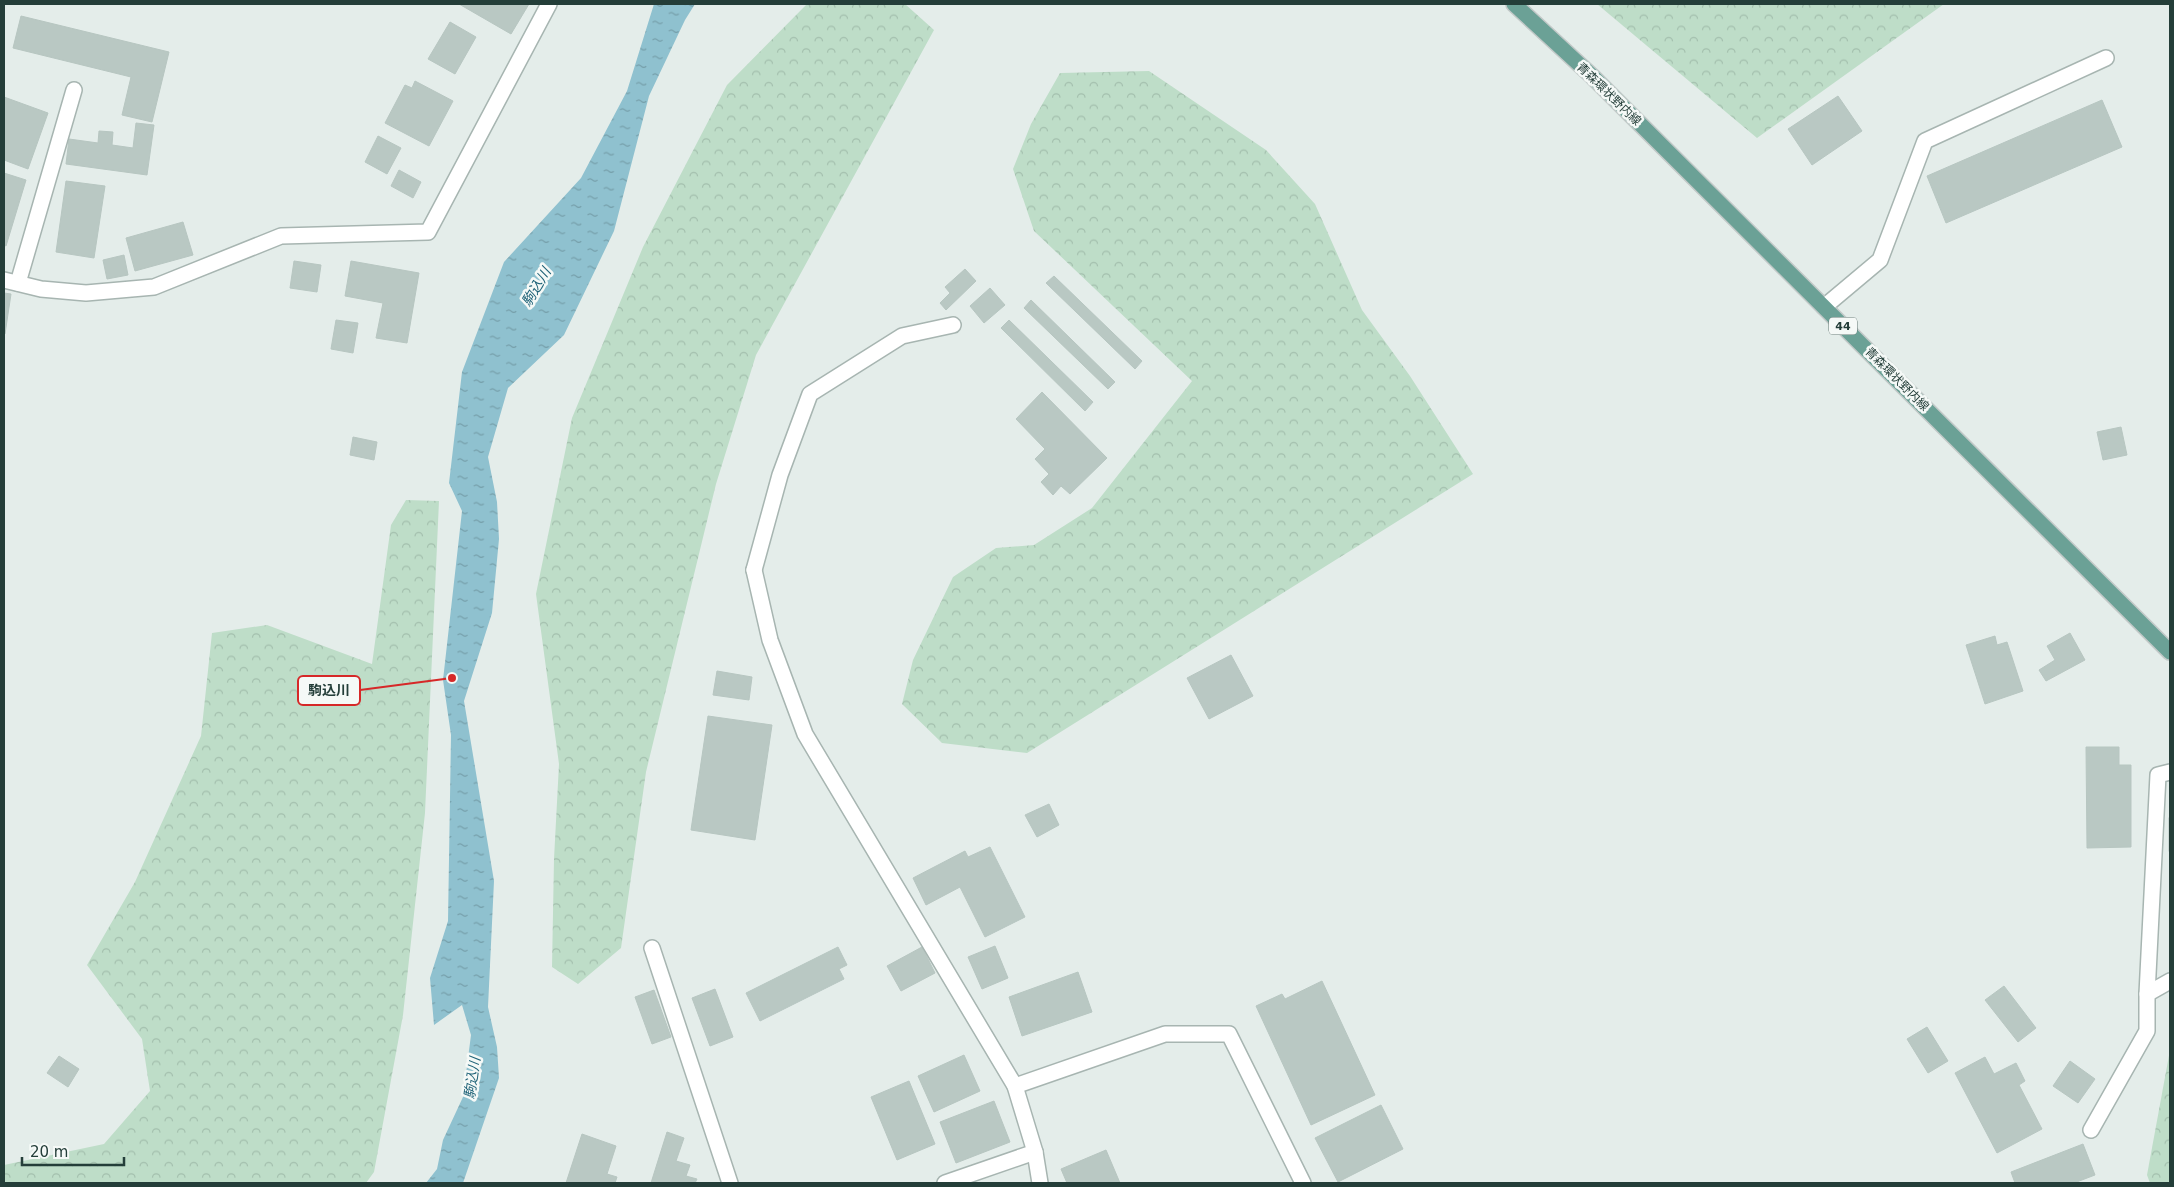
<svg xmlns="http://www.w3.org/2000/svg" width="2174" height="1187" font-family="'DejaVu Sans','Noto Sans JP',sans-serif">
<defs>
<pattern id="forest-crowns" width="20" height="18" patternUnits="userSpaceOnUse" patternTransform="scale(1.25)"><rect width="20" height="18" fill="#beddc8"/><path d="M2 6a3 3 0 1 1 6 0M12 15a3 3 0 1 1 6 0" fill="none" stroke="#a3bfad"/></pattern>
<pattern id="water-ripples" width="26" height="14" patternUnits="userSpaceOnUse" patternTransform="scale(1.25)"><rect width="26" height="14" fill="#8fc1cf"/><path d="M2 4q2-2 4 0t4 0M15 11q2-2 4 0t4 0" fill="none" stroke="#759ea9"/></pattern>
</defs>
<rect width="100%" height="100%" fill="#e4edea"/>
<g fill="url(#forest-crowns)">
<polygon points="807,4 905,4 934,30 756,355 716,484 646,772 621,948 578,984 552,967 554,859 559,764 536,594 572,418 643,247 727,85"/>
<polygon points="1597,4 1944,4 1757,138"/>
<polygon points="1149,71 1266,150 1315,204 1362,310 1410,376 1473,474 1027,753 942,743 902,704 913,660 953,577 996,548 1034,545 1092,508 1192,381 1034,231 1013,169 1031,124 1060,73"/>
<polygon points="406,500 439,501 425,813 403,1015 374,1172 366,1183 4,1183 4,1165 104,1144 150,1091 142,1039 87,965 135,882 201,736 212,633 267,625 372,664 391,525"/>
<polygon points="2170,1050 2170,1183 2150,1183 2147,1175"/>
</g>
<polygon fill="url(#water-ripples)" points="654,4 695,4 685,20 649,96 614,231 564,335 508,388 488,457 497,502 499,539 492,613 464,701 494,881 488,1007 497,1047 499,1078 463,1183 426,1183 437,1169 443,1140 463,1097 471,1035 462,1005 434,1025 430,978 448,921 451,735 443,680 462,511 449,483 462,372 504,262 581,178 627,91"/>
<g fill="#b9c8c3" stroke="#b7c6c1">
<polygon points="459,4 529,4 511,34"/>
<polygon points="21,16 169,52 152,122 122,115 131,77 13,48"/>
<polygon points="450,22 476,37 455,74 428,59"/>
<polygon points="415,81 453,101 429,146 385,123 405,85 412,88"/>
<polygon points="1838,96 1862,131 1812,165 1788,129"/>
<polygon points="4,97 48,113 28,169 4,160"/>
<polygon points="2102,100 2122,147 1946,223 1927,176"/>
<polygon points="136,123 154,125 147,175 66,164 69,139 98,143 99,131 113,132 112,145 133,148"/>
<polygon points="378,136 401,148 387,174 365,162"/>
<polygon points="399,170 421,182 413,198 391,186"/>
<polygon points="4,173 26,180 6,246 4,245"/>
<polygon points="66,181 105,186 94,258 56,252"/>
<polygon points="183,222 193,255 135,271 126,238"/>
<polygon points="124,255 128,275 107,279 103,260"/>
<polygon points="294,261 321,265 317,292 290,288"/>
<polygon points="351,261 419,273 407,343 376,338 383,303 345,296"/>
<polygon points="965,269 976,281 946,310 940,303 950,293 945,287"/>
<polygon points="1054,276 1142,361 1135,369 1046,283"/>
<polygon points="990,288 1005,305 984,323 970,306"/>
<polygon points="4,293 11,294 5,334 4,334"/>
<polygon points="1031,300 1115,382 1108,389 1024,308"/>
<polygon points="336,320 358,323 353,353 331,349"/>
<polygon points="1009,320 1093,402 1085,411 1001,328"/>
<polygon points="1042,392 1107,458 1070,494 1061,486 1053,495 1041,482 1049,474 1035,459 1045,449 1016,419"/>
<polygon points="2121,427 2127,455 2103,460 2097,432"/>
<polygon points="353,437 377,442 374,460 350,455"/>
<polygon points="2070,633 2085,660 2046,681 2039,670 2055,660 2047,646"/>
<polygon points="1995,636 1997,645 2007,642 2023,691 1985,704 1966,645"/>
<polygon points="1231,655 1253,696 1209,719 1187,678"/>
<polygon points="717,671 752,677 749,700 713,695"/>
<polygon points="708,716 772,725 755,840 691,830"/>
<polygon points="2086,747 2119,747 2119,765 2131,765 2131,847 2087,848"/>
<polygon points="1049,804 1059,825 1037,837 1025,815"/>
<rect x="2169" y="818" width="1" height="33"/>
<polygon points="990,847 1025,917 985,937 960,887 926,905 913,878 965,851 968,857"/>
<polygon points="995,946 1008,978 982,989 968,957"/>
<polygon points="838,947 847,965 839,969 844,979 760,1021 746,993"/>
<polygon points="922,947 935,973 901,991 887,966"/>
<polygon points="1078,972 1092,1012 1022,1036 1009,997"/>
<polygon points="1322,981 1375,1095 1311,1125 1256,1006 1282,994 1285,999"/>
<polygon points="2004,986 2036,1028 2018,1042 1985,1000"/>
<polygon points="715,989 733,1037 710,1046 692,998"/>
<polygon points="654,990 671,1037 652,1044 635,997"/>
<polygon points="1927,1027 1948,1061 1928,1073 1907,1039"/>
<polygon points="964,1055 980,1091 934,1112 918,1076"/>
<polygon points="59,1056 79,1069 68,1087 47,1073"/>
<polygon points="1985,1057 1994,1074 2016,1063 2025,1081 2019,1085 2042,1129 1997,1153 1955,1073"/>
<polygon points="2070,1061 2095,1079 2078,1103 2053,1086"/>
<polygon points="909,1081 935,1144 897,1160 871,1097"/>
<polygon points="994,1101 1010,1142 956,1163 940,1122"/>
<polygon points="1381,1105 1403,1149 1338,1182 1315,1138"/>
<polygon points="667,1132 684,1138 676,1161 690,1165 686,1176 697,1179 695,1183 651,1183"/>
<polygon points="582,1134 616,1146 607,1174 617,1177 615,1183 566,1183"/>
<polygon points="2083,1144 2095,1175 2074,1183 2015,1183 2011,1172"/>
<polygon points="1106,1150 1120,1183 1067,1183 1061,1169"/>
</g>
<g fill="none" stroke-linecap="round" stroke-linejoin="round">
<defs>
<g id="lane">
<polyline points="4,280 41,289 86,293 154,287 281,236 428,232 549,4"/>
<polyline points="18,283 74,90"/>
<polyline points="1824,307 1880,260 1925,141 2106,58"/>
<polyline points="754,570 780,475 810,394 902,336 953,325"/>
<polyline points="652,948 730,1183"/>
<polyline points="2147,994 2170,981"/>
<polyline points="1015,1086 1165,1034 1229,1034 1303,1183"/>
<polyline points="2091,1130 2147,1031 2147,994 2158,775 2170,772"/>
<polyline points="945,1183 1035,1152"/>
</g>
<polyline id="street" points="754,570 770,640 805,734 1015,1086 1035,1152 1040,1183"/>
<polyline id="primary" points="1514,4 1593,77 2170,652"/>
</defs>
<use href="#lane" stroke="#a7b5b1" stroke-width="18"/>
<use href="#street" stroke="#a7b5b1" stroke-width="18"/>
<use href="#primary" stroke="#c2c9c8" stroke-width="18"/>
<use href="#lane" stroke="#fff" stroke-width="15"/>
<use href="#street" stroke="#fff" stroke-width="15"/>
<use href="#primary" stroke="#6ba196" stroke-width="15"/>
</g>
<g text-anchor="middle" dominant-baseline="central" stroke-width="5" stroke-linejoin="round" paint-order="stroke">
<rect fill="#f5f9f7" stroke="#637672" stroke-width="1" x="1829" y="317.5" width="28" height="17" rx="4"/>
<g font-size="11" font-weight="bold" fill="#243e39">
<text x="1843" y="326">44</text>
</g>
<g font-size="12" fill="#243e39" stroke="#f5f9f7">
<text transform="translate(1609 94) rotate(44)">青森環状野内線</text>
<text transform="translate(1897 379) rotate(45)">青森環状野内線</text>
</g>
<g font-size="14" font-style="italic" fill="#206378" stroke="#f5f9f7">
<text transform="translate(536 287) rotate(-59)">駒込川</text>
<text transform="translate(472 1078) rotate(-82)">駒込川</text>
</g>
</g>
<path fill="none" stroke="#d62828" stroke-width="2" d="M452 678L360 690"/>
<circle fill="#d62828" stroke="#f5f9f7" stroke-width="2" cx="452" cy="678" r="5"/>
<rect fill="#f5f9f7" stroke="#d62828" stroke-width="2" x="298" y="676" width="62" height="29" rx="5"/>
<g font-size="14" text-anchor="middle" font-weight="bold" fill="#243e39">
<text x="329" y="695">駒込川</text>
</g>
<rect width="2174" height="1187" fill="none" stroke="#243e39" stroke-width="10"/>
<path d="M22 1157v8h102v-8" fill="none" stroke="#243e39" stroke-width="2.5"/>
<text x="30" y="1157" font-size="15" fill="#243e39" stroke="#f5f9f7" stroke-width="4" paint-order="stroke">20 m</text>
</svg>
